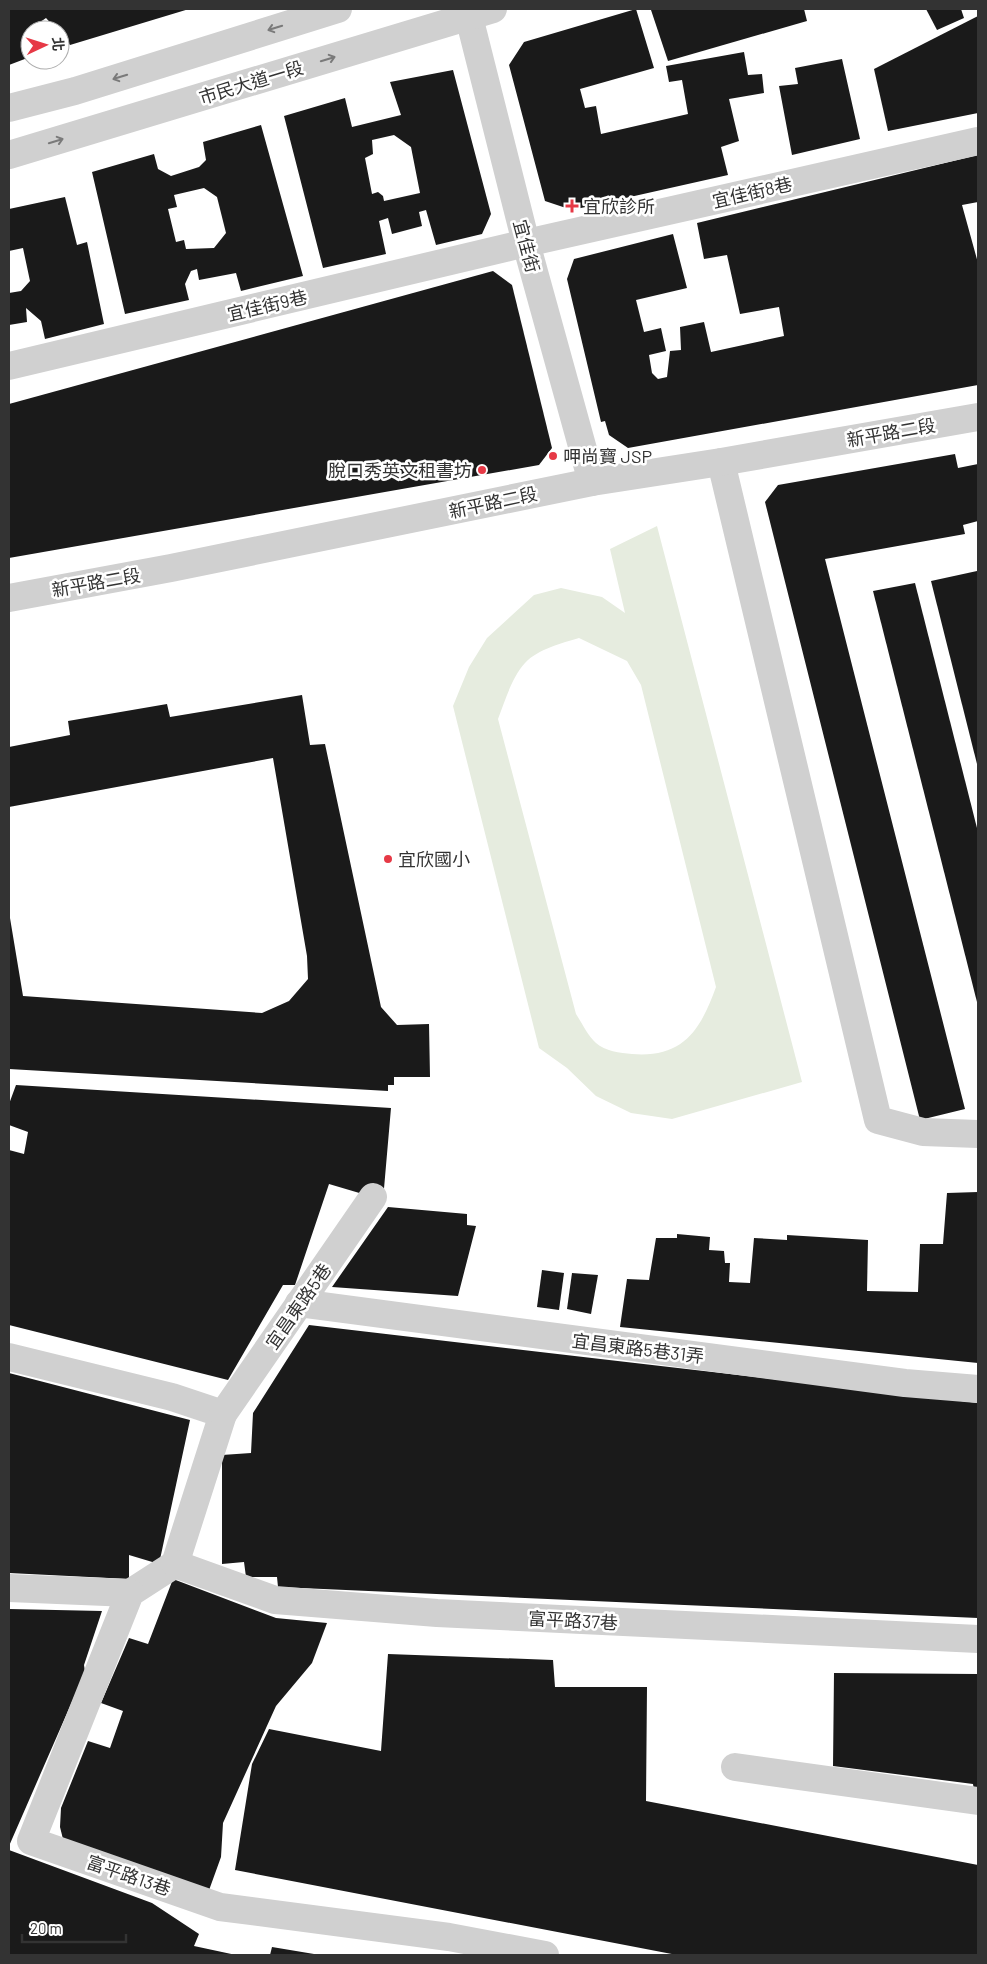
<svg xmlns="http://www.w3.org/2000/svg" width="987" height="1964" font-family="Barlow,'Noto Sans TC',sans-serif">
<rect width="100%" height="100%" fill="#fff"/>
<path fill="#e6ecdf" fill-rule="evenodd" d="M657,526L802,1082L672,1119L631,1113L596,1096L567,1068L539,1048L453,706L469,667L487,638L534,595L561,588L602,597L625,613L610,549ZM579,638L627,661L641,685L716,987C700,1031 683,1058 632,1054C620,1053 605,1051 596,1043C588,1036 582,1023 576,1014L498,719C505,701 512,677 525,663C538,649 562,643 579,638Z"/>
<g fill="#1a1a1a" fill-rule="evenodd">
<polygon points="9,9 189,9 70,45 60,34 60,30 57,30 46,18 33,27 36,30 30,30 30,57 9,65"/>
<polygon points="636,9 654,68 580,89 585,108 596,106 601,134 688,114 682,80 669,82 666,66 744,52 748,75 762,74 764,93 729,99 739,141 721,147 728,175 572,210 545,201 509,65 524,42"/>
<polygon points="654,9 804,9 807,21 668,61 651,10"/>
<polygon points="926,9 961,9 964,18 937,30"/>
<polygon points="978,16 978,113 888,131 874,69"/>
<polygon points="842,59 860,139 792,155 779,86 798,84 795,68"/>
<path d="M453,70L491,214L482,234L436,245L426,210L419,212L422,226L392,234L388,218L379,221L386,254L323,268L284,116L345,98L352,127L401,115L390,82ZM394,135L411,147L420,193L384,201L383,196L378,192L372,194L365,158L373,154L372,140Z"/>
<path d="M261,125L303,276L241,291L236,273L199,280L197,269L191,271L185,284L189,300L125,314L92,172L154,154L158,169L171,176L199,167L206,160L203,142ZM204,188L217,197L226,233L214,248L186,249L184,240L176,242L168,209L177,207L174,195Z"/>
<polygon points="978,155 978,202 962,205 978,263 978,385 628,448 609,435 605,421 601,422 567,279 574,259 673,234 687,288 636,300 644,332 661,328 666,351 649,355 652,373 658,379 667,377 670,351 681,350 680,327 704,322 711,352 784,336 779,307 740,314 727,255 704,259 697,223"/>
<polygon points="65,197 77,245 87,242 104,324 45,339 41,321 26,308 27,322 9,325 9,293 21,291 30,281 23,248 9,251 9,209"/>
<polygon points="493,271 512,285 552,448 539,465 9,558 9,404"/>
<polygon points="955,454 958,468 978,464 978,521 963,525 965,534 825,559 965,1109 920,1120 765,502 778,485"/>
<polygon points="977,571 978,574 978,768 931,581"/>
<polygon points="915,583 978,832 978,1006 873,591"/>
<polygon points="302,695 310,745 325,744 381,1007 397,1025 429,1024 430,1077 394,1077 394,1085 388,1085 388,1091 9,1069 9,912 23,996 262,1013 289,1001 308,979 307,956 273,758 9,807 9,747 70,735 68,721 167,704 170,717"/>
<polygon points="16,1085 391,1108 383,1200 329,1184 295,1285 283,1285 228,1380 9,1325 9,1150 24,1154 28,1132 9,1125 9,1104"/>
<polygon points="978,1192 978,1363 620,1327 627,1279 649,1280 656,1238 677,1238 677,1234 710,1237 709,1250 724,1251 725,1263 730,1263 729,1282 750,1283 754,1238 787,1240 787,1235 868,1240 867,1291 918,1292 920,1244 943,1244 947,1193"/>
<polygon points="388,1207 467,1214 467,1225 476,1226 458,1296 332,1287"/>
<polygon points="542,1270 564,1273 559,1310 537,1307"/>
<polygon points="572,1273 598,1275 591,1314 567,1309"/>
<polygon points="309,1325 978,1403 978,1618 278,1587 277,1577 246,1577 244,1562 222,1564 222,1455 251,1453 253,1413"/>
<polygon points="9,1373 190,1420 159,1564 129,1555 129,1579 9,1573"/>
<polygon points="173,1579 276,1618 327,1623 312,1663 276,1706 223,1823 221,1857 208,1893 63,1839 60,1827 61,1808 88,1741 110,1748 123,1711 101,1703 129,1638 148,1644"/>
<polygon points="9,1609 102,1611 84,1665 85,1672 9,1846"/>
<polygon points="388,1654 553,1660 555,1687 647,1687 646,1801 978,1865 978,1955 677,1955 235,1870 252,1764 269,1729 381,1751"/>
<polygon points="834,1673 978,1674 978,1791 974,1790 973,1784 833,1766"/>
<polygon points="9,1850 152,1903 199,1934 194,1946 236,1955 9,1955"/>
<polygon points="272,1947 314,1954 313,1955 270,1955"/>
</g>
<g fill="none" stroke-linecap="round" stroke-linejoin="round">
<g stroke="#d0d0d0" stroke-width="28">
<polyline points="467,9 526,243 592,482"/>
<polyline points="9,108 75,91 338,9"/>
<polyline points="9,155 493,9"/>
<polyline points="9,366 526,243 978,141"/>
<polyline points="721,462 878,1120 923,1132 978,1134"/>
<polyline points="9,598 171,568 592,482 721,462 978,417"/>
<polyline points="299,1303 905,1383 978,1389"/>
<polyline points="9,1357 172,1397 223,1414 175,1564"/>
<polyline points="223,1414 373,1197"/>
<polyline points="175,1564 130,1593 31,1841 220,1907 449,1937 545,1955"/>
<polyline points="175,1564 275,1600 437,1613 978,1639"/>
<polyline points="9,1588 130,1593"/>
<polyline points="735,1767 978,1801"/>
</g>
</g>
<defs><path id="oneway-shaft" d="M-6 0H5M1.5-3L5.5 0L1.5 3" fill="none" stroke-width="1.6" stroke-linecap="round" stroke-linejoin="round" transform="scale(1.25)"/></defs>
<g stroke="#7a7a7a">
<use href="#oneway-shaft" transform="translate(275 28) rotate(163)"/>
<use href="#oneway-shaft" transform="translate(328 59) rotate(-17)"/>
<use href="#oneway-shaft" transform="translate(120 77) rotate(163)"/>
<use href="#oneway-shaft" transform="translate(56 141) rotate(-17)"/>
</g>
<g fill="#e63946" stroke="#fff" stroke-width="2">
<path d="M569.5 198.5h5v5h5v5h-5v5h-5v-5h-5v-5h5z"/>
<circle cx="553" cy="456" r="5"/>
<circle cx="482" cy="470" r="5"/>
<circle cx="388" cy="859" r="5"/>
</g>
<g text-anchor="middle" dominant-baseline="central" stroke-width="5" stroke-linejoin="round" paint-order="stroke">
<g font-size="18" fill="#333" stroke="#fff">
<text transform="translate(251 82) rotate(-17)">市民大道一段</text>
<text transform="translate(752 192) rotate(-13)">宜佳街8巷</text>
<text transform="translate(527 246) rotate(75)">宜佳街</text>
<text transform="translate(267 305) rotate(-13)">宜佳街9巷</text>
<text transform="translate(891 432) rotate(-10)">新平路二段</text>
<text transform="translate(493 502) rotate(-12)">新平路二段</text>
<text transform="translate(96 582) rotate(-10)">新平路二段</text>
<text transform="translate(298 1306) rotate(-55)">宜昌東路5巷</text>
<text transform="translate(638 1348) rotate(7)">宜昌東路5巷31弄</text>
<text transform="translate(573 1620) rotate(3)">富平路37巷</text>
<text transform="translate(129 1875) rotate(19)">富平路13巷</text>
</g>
<g font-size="18" fill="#333" stroke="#fff" text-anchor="start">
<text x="583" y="206">宜欣診所</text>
<text x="563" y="456">呷尚寶 JSP</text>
<text x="472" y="470" text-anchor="end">脫口秀英文租書坊</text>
<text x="398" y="859">宜欣國小</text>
</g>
</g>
<rect width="987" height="1964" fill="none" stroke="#333333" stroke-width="20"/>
<g transform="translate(45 45) rotate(86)"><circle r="24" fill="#ffffff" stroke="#adadad"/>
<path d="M0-4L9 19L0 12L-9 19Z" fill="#e63946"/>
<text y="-8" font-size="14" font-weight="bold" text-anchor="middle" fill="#333333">北</text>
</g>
<path d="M22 1934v8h104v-8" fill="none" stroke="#333333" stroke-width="2.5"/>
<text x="30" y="1934" font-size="15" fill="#333333" stroke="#ffffff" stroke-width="4" paint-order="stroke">20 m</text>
</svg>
